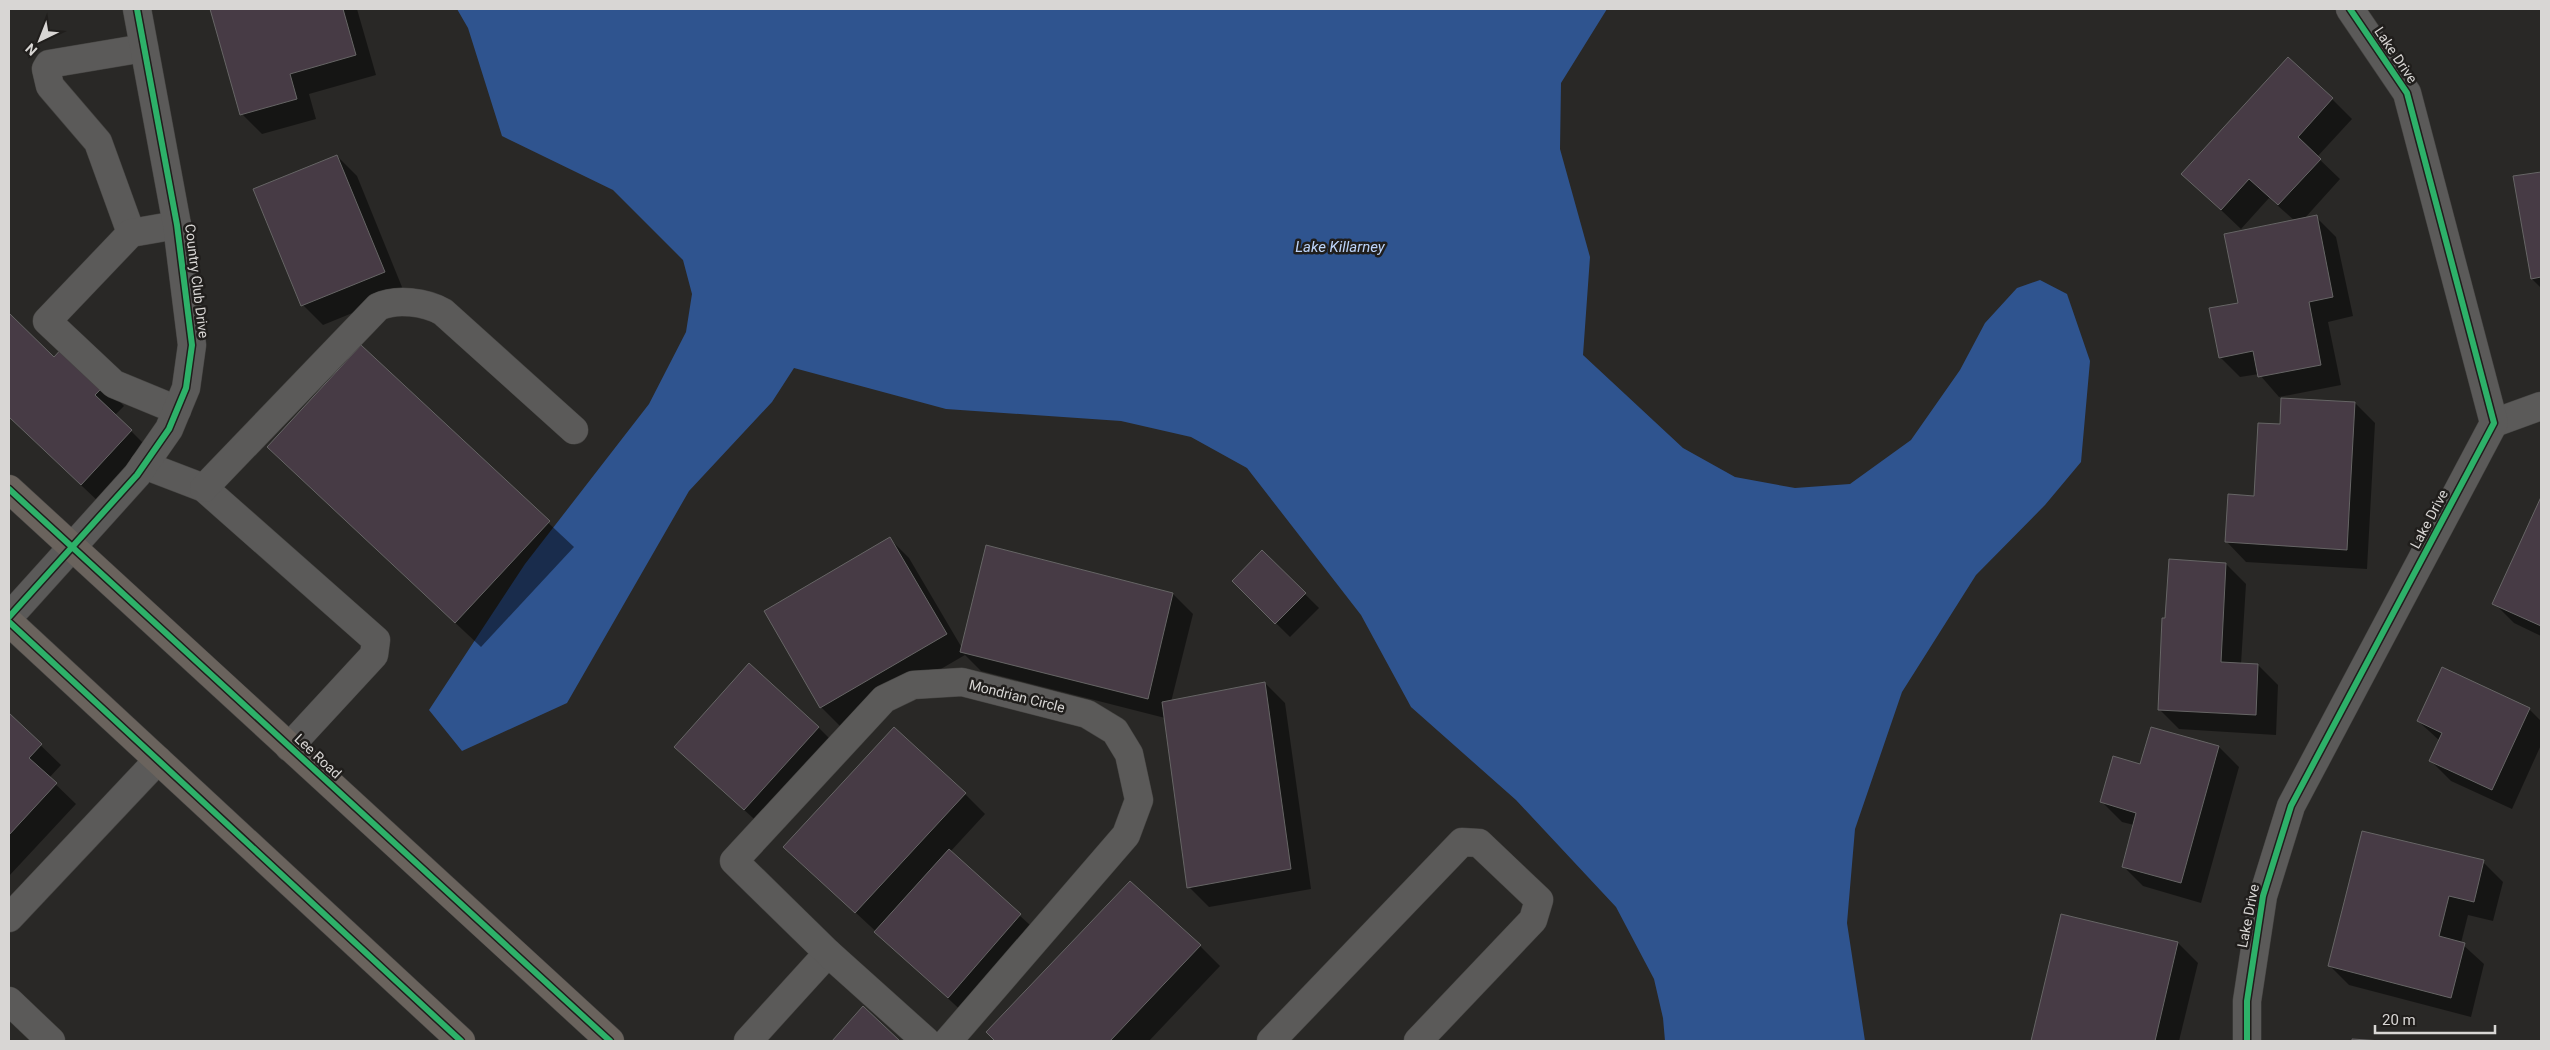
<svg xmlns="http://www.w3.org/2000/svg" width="2550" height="1050" font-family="Roboto,sans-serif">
<rect width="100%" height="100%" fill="#292826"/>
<polygon fill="#2f548f" points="457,9 1607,9 1561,83 1560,149 1590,257 1583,355 1683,448 1735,477 1795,488 1850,484 1911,440 1960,370 1985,323 2017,288 2040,280 2067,294 2090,361 2081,462 2045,505 1976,575 1902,692 1855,829 1847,923 1865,1041 1665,1041 1663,1018 1654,979 1616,907 1516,800 1411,707 1361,615 1247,468 1191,437 1121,421 946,409 794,368 772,402 689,491 567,703 462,751 429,710 525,564 649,404 686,332 692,294 683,260 613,190 502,136 468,28"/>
<g fill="#0007">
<polygon points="211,9 357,9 376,75 309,94 316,119 262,134 242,114"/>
<polygon points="2332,99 2352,119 2317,157 2340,179 2304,219 2316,217 2336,237 2353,316 2328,322 2341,385 2279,397 2259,374 2240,377 2220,357 2240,304 2295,221 2269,198 2241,229 2183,174"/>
<polygon points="337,156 357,176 404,292 323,325 303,305"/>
<polygon points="2541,173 2541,288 2532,279 2515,177"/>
<polygon points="9,315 54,358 104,386 124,406 115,415 151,451 101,504 9,417"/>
<polygon points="361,347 574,547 481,647 268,447"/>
<polygon points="2355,403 2375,423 2367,569 2246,562 2226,541 2255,497 2281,425"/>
<polygon points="2541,500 2541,636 2514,623 2494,603"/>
<polygon points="889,538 909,558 962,648 1173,594 1193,614 1171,702 1265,683 1285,703 1311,889 1209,907 1189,887 1165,718 981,671 965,655 841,727 821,707"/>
<polygon points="1262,552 1319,608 1290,637 1233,581"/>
<polygon points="2226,564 2246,584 2241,664 2258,665 2278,685 2276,735 2179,729 2159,709"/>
<polygon points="2529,709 2541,721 2541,745 2512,809 2451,781 2431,761 2440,741 2418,721"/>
<polygon points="9,715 61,765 49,778 76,804 9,876"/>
<polygon points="818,727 838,747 765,829 675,747"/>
<polygon points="2152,729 2219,747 2239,767 2201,903 2143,886 2123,866 2134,825 2122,822 2102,802 2141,766"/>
<polygon points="965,794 985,814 950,852 1041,935 968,1017 785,847"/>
<polygon points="2483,862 2503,882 2493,921 2468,915 2461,943 2484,964 2471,1017 2349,985 2329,965"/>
<polygon points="2062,915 2178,943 2198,963 2179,1041 2032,1041"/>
<polygon points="1200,946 1220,966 1149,1041 997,1041 988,1032"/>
<polygon points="863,1008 898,1041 834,1041"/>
</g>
<g fill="#473b45" stroke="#666565">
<polygon points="210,9 343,9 356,55 290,74 297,99 240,115"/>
<polygon points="2288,57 2333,98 2298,137 2321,159 2278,205 2249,179 2221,210 2181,174"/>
<polygon points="337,155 385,272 301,306 253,189"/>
<polygon points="2541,172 2541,277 2531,279 2513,176"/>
<polygon points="2317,215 2333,297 2309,302 2321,365 2258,377 2253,351 2219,358 2209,308 2238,303 2224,234"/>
<polygon points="9,313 54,357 64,346 105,385 95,395 132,430 81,485 9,417"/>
<polygon points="361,345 550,521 455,623 267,447"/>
<polygon points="2281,398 2355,402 2347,550 2225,542 2228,494 2254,496 2258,423 2280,424"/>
<polygon points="2541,497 2541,626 2492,604"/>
<polygon points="890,537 947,634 820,708 764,611"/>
<polygon points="986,545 1173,593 1148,699 960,652"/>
<polygon points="1262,550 1306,593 1275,624 1232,581"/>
<polygon points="2169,559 2226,563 2221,662 2258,664 2256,715 2158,710 2162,618 2165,618"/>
<polygon points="749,663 819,727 744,810 674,747"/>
<polygon points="2442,667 2530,708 2492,790 2429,761 2442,733 2417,721"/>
<polygon points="1265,682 1291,869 1187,888 1162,702"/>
<polygon points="9,713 42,744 29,758 57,783 9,835"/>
<polygon points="894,727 966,793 855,913 783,847"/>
<polygon points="2151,727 2219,746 2181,883 2122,867 2136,813 2100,802 2113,756 2140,764"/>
<polygon points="2362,831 2484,860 2474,902 2449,896 2439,936 2465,943 2451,998 2328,966"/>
<polygon points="949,849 1021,914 948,998 874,932"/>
<polygon points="1130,881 1201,945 1110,1041 995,1041 986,1032"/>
<polygon points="2061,914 2178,942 2155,1041 2031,1041"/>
<polygon points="863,1006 900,1041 832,1041"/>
<polygon points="2352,1039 2382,1041 2352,1041"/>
</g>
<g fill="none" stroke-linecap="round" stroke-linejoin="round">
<defs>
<g id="minor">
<polyline points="131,233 98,142 50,86 46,69 49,64 144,48"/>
<polyline points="177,410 114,384 47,321 131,233 177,225"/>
<polyline points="2494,423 2541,406"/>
<polyline points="144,465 204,488 376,640 374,655 289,747"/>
<path d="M204,488L378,307C396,298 426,302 443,312L574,430"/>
<polyline points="9,617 137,475 169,429 186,388 192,345 177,225 137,9"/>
<polyline points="9,918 158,760"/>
<polyline points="9,1001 51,1041"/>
<polyline points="748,1041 828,953"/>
<polyline points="926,1041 828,953 734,861 884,699 913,685 962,682 1087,714 1115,731 1129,754 1139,800 1126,835 948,1041"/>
<polyline points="1271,1041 1462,842 1479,843 1539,900 1533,920 1418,1041"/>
<polyline points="2247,1041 2247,1001 2263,896 2291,806 2494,423 2407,93 2350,9"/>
</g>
<g id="major">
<polyline points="9,489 610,1041"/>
<polyline points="9,622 461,1041"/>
</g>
</defs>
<use href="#minor" stroke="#454442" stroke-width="29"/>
<use href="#major" stroke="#454442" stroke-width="29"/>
<use href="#minor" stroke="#5b5a59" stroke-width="28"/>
<use href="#major" stroke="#6a635d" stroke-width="28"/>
<defs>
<g id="cycleway">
<polyline points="9,489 610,1041"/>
<polyline points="9,617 137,475 169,429 186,388 192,345 177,225 137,9"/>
<polyline points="9,622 461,1041"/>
<polyline points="2247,1041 2247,1001 2263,896 2291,806 2494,423 2407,93 2350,9"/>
</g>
</defs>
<use href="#cycleway" stroke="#201e1c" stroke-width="9"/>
<use href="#cycleway" stroke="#2db169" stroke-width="6"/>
</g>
<g text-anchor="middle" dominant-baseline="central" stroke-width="5" stroke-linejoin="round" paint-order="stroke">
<g font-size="14" fill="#d8d6d4" stroke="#201e1c">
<text transform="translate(2396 55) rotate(56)">Lake Drive</text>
<text transform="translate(197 281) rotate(83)">Country Club Drive</text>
<text transform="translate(2429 519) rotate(-62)">Lake Drive</text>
<text transform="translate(1017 696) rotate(14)">Mondrian Circle</text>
<text transform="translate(318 756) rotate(43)">Lee Road</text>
<text transform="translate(2248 916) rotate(-79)">Lake Drive</text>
</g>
<g font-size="15" font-style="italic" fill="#bdd4fa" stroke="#201e1c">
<text x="1340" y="247">Lake Killarney</text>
</g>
</g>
<rect width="2550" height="1050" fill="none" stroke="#d8d6d4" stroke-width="20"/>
<g transform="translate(40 40) rotate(223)" stroke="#201e1c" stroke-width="4" paint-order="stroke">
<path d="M0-4L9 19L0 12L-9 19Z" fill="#d8d6d4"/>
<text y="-8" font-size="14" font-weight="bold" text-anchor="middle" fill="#d8d6d4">N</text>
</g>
<path d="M2375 1025v8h120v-8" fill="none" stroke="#d8d6d4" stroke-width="2.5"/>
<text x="2382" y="1025" font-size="15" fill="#d8d6d4" stroke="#201e1c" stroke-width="4" paint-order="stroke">20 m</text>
</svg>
